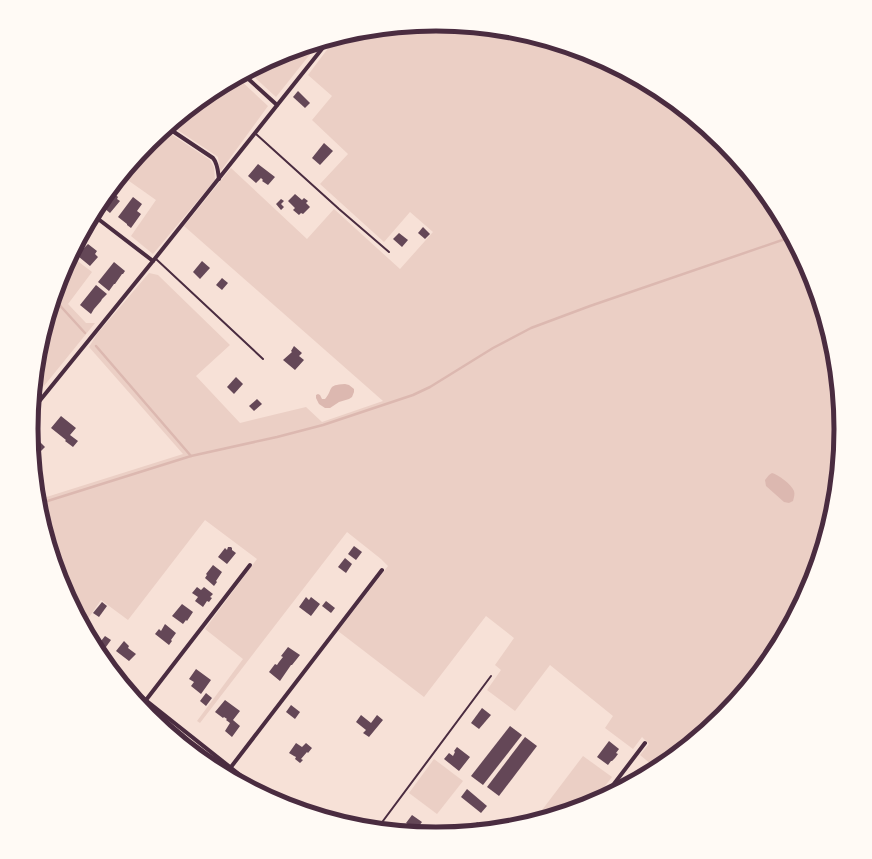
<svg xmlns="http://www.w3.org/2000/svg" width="872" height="859" font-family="'DM Sans',sans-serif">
<rect width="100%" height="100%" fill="#f7e1d7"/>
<g fill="#ebcfc5">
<polygon points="436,24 515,32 591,55 661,92 723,143 773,204 811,275 834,351 841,430 834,509 811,585 773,655 723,716 661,767 657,769 640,755 649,744 642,737 633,749 605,728 613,716 550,665 515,711 487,690 501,670 495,665 514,638 486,616 424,697 338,631 388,566 381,559 347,532 200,723 197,721 243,659 205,629 257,559 205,520 128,620 101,600 83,626 61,584 38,508 37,500 183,454 89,347 97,334 149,273 158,275 230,345 196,376 240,423 306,407 322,422 383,401 184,226 231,168 307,239 334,209 400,269 433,232 410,212 384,242 320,184 348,154 312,120 332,96 308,75 335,39 357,32"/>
<polygon points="319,43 276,97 249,72 281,55"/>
<polygon points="238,78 268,106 220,172 218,157 170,125 211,92"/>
<polygon points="165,130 210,160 214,167 215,180 153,254 131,236 156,200 122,176 149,143"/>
<polygon points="71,256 92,272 68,304 86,323 95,323 35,397 34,396 38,350 61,274"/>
<polygon points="583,756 612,777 591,804 533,822"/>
<polygon points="434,759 463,781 437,814 409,793"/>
</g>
<g fill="#dcb8b0">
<path d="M345,384L349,385L354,389V392L352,397L349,399L339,402L330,408H325L319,404L316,398V395L318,394L320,395L322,399H325C334,389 326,385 345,384Z"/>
<path d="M772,473C779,475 791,484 794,491C795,494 794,497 793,501L789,503L784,502L766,486L765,480L769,475Z"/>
</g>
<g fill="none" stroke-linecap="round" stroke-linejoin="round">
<g stroke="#dcb8b0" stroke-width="2.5">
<polyline points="54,299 85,333"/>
<polyline points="96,346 191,456"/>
<polyline points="38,504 191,456 277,437 323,425 413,395 430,387 493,348 531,328 590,306 791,237"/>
</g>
</g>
<g fill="#644757">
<polygon points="298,91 310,103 305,108 293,97"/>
<polygon points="324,143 333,151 320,165 312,158"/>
<polygon points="258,164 275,177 268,185 262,181 263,180 261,178 256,183 248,176"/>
<polygon points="111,189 116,193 115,194 118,197 117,199 120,201 110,213 104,208 108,202 106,200 105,201 103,199"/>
<polygon points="295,194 302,200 304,198 308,201 306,203 310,207 303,214 301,213 299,215 293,210 295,208 288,201"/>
<polygon points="133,197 142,204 137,211 141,214 131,228 127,225 127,224 118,217"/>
<polygon points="281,199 284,201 281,204 284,207 281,210 276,204"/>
<polygon points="423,227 430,234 425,239 418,233"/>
<polygon points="399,233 408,240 402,247 393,239"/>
<polygon points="78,243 84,248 88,244 97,251 95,254 98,257 90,266 73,252"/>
<polygon points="202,261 210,268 200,279 193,272"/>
<polygon points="114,262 125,271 123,274 122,274 115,284 114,284 109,291 98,282"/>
<polygon points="222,278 228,283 222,290 216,285"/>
<polygon points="96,285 107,294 102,299 101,301 94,309 91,314 80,305"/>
<polygon points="294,346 302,353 299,356 304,360 295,370 283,360 292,352 291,351"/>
<polygon points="236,377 243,384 234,394 227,387"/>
<polygon points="257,399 262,404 254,411 249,406"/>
<polygon points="61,416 76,428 70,435 78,441 73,447 65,441 66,440 51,428"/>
<polygon points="31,433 45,447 39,453 32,447"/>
<polygon points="354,546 362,552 356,560 348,554"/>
<polygon points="228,547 231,547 232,548 232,550 236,553 227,564 218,557 225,548 227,550"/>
<polygon points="345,558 352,564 346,573 338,567"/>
<polygon points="213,565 222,572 216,581 217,582 214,586 205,578 207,575 206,574"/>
<polygon points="197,587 201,590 204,587 213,594 210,597 212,598 209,602 207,601 203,607 195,601 198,597 192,593"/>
<polygon points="306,597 309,600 311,597 320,604 311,616 299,607"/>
<polygon points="326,601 335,608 331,613 322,606"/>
<polygon points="102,602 107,606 99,617 93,613"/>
<polygon points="182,604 193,612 187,621 186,620 183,624 172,616"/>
<polygon points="165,624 176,633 171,640 172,641 169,645 155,634 159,629 161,631"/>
<polygon points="105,636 111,640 103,651 97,646"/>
<polygon points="124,641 129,646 128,648 136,654 129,661 116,651"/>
<polygon points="288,647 300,655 292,665 291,665 280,681 269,672 275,664 277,665 279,662 283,657 281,656"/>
<polygon points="196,669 211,680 201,694 191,686 194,682 189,679"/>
<polygon points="206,693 212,698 206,706 200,701"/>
<polygon points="225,700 240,711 233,720 240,726 232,737 225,731 230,723 226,720 227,719 224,717 223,718 215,712"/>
<polygon points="291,705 300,712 295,719 286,712"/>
<polygon points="482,708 491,715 479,729 471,723"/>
<polygon points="361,715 371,723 377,715 383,720 369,737 363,733 366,730 356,722"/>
<polygon points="510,726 522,735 483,785 471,776"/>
<polygon points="525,737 537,746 499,796 487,787"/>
<polygon points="609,741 619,749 616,753 618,754 615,758 612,761 611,761 608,765 597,757"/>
<polygon points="296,743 302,747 306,743 312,748 308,753 307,752 301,759 303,760 300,763 295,759 296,757 294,756 289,753"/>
<polygon points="457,747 470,757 459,771 444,759 449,753 453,756 455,752 454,751"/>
<polygon points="644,767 651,772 633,782 635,779 633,777 639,770 641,771"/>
<polygon points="467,789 487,806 481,813 461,797"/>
<polygon points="412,815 422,822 416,830 415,829 412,833 403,832 409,825 406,823"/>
<polygon points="477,822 489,830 470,832"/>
<polygon points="454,827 461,833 438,835 442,830 445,831 447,828 451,831"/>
</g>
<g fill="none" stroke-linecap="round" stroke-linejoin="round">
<g stroke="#4a2c40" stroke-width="2">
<polyline points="256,134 339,209 389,252"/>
<polyline points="156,259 263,359"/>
<polyline points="145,711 149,703"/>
<polyline points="377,829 491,676"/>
</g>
<g stroke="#4a2c40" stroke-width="4">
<polyline points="244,75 277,105"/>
<path d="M168,128L213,158C218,164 218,172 219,179"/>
<polyline points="93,215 153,261"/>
<polyline points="33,409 153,261 329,40"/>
<polyline points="119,679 269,798"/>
<polyline points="146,700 250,565"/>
<polyline points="231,767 382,570"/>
<polyline points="604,797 645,743"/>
</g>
</g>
<path d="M0 0H872V859H0ZM38 429a398 398 0 1 1 796 0a398 398 0 1 1-796 0Z" fill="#fffaf5" fill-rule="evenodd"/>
<path fill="none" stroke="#4a2c40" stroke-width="5" d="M38 429a398 398 0 1 1 796 0a398 398 0 1 1-796 0Z"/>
</svg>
